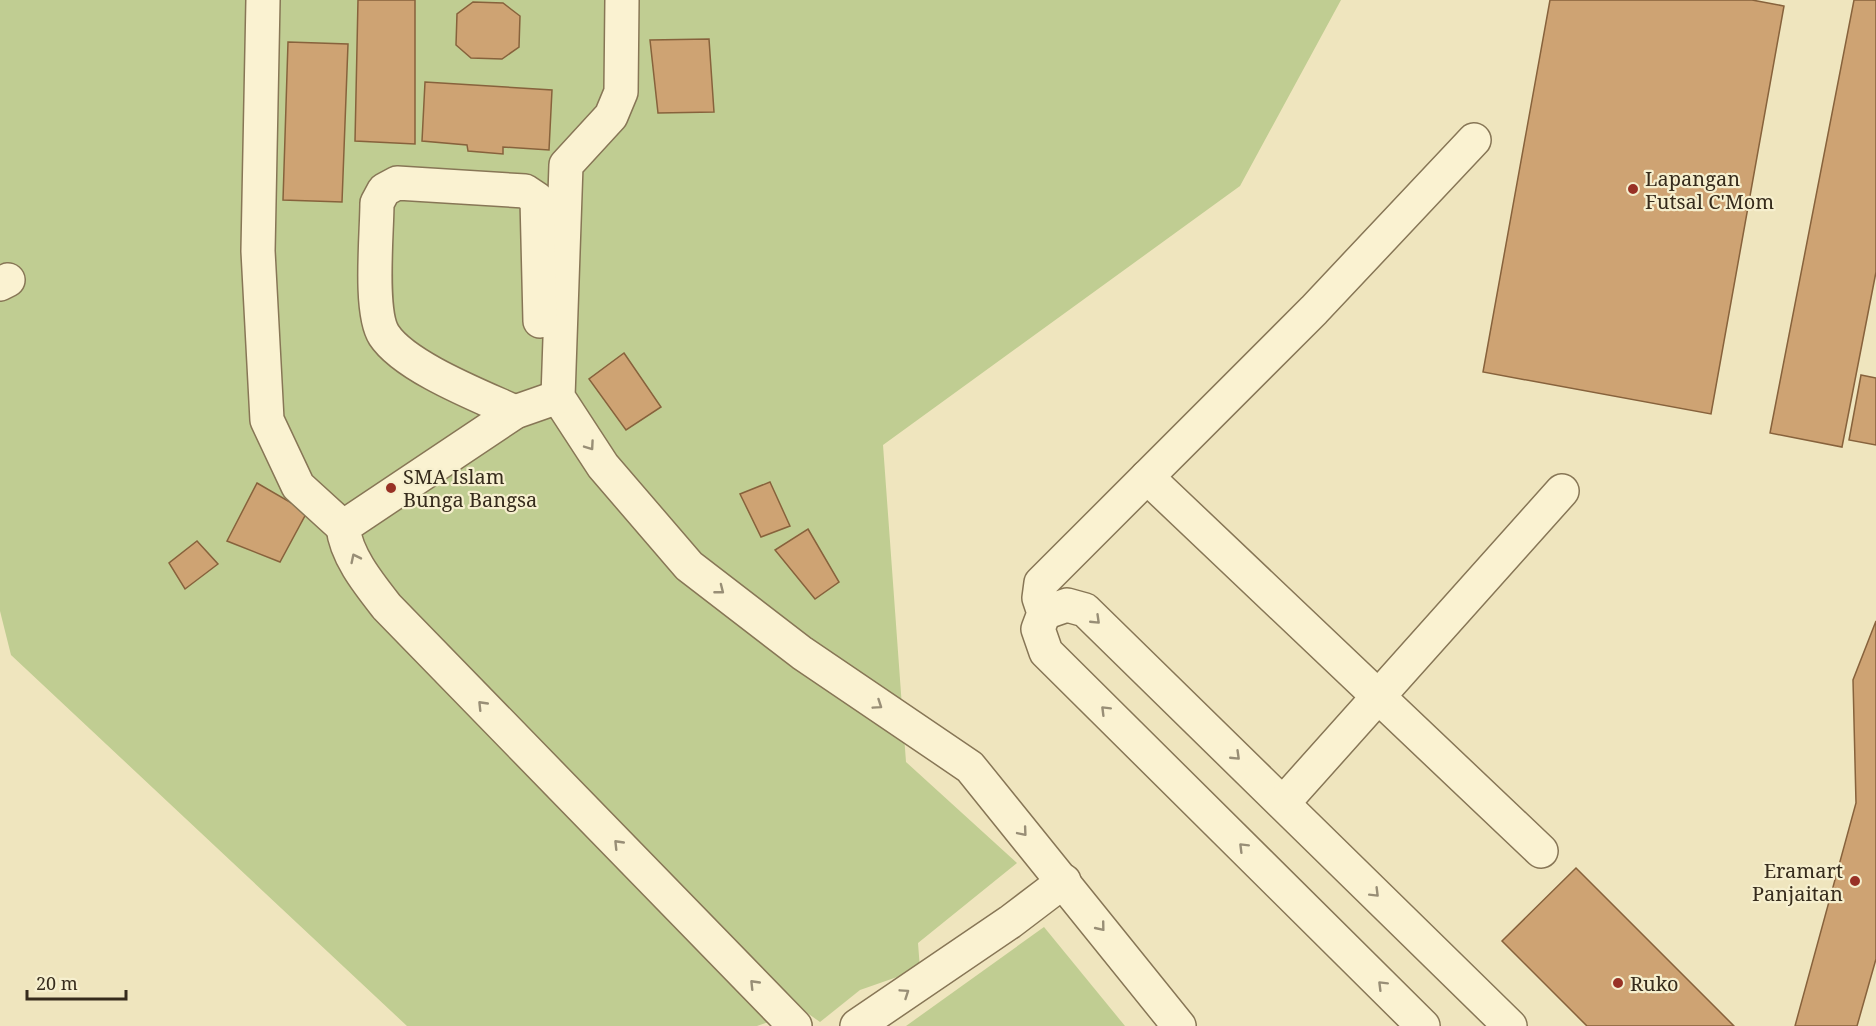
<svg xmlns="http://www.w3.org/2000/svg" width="1876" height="1026" font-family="'Noto Serif',serif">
<rect width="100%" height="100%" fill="#efe5be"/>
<g fill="#c0cd92">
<polygon points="0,0 1341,0 1240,186 883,445 906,762 1017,863 918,943 920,969 860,990 820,1022 803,1010 757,1026 407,1026 11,655 0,611"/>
<polygon points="1044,927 1125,1026 906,1026"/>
</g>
<g fill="#cea373" stroke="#87623c" stroke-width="1.5">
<polygon points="358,0 415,0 415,144 355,141"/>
<polygon points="1550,0 1752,0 1784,6 1711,414 1483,372"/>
<polygon points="1854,0 1876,0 1876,272 1842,447 1770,433"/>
<polygon points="473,2 503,3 520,16 519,47 502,59 471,58 456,45 457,14"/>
<polygon points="709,39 714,112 658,113 650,40"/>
<polygon points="288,42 348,44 342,202 283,200"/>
<polygon points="425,82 552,90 549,150 503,147 503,154 468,151 467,145 422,141"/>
<polygon points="624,353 661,407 626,430 589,379"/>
<polygon points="1861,375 1876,378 1876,445 1849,440"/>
<polygon points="770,482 790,526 761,537 740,494"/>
<polygon points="257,483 307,512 280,562 227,541"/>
<polygon points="808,529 839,582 815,599 775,550"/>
<polygon points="197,541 218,564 185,589 169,563"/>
<polygon points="1876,621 1876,959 1857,1026 1795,1026 1856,803 1853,680"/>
<polygon points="1576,868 1734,1026 1587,1026 1502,941"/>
</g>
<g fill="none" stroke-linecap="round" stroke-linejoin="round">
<defs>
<g id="minor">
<polyline points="263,0 258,251 267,420 298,486 343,527"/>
<polyline points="622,0 621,92 611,116 566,165 558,397 603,466 689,566 802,653 970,767 1179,1026"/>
<polyline points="0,284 8,280"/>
<path d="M558,397L515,412L343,527C346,556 369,584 387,607L795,1026"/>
<path d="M515,412C480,396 405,367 384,335C369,312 377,233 377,203L384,190L397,183L525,191L537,199L540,321"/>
<polyline points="1147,477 1541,851"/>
<polyline points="1044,613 1067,605 1085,610 1510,1026"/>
<polyline points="1284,802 1562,491"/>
<polyline points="857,1026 1010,922 1064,881"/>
<polyline points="1423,1026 1046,652 1038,629 1044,613 1039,598 1041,583 1314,310 1474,140"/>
</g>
</defs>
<use href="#minor" stroke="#877656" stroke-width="36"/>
<use href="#minor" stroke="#faf2d1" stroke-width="33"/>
</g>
<defs><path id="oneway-chevron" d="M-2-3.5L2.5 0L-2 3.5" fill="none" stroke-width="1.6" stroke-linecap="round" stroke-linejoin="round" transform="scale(1.5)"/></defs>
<g stroke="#988e76">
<use href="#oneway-chevron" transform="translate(590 446) rotate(55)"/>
<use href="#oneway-chevron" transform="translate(355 558) rotate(-116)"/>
<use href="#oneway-chevron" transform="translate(720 590) rotate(38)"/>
<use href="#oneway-chevron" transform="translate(1096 620) rotate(44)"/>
<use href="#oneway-chevron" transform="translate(482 705) rotate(-134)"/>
<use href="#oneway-chevron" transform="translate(878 705) rotate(34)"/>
<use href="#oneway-chevron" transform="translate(1105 710) rotate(-135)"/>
<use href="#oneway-chevron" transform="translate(1236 756) rotate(44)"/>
<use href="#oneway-chevron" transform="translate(1023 832) rotate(50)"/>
<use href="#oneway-chevron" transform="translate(618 844) rotate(-134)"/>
<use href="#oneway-chevron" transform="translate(1243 847) rotate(-135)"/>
<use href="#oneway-chevron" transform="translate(1375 893) rotate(45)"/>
<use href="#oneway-chevron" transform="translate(1101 927) rotate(51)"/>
<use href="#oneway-chevron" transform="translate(754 984) rotate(-134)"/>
<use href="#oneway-chevron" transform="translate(1382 985) rotate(-135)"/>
<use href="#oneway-chevron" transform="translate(905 993) rotate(-34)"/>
</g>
<g fill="#983125" stroke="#f6efce" stroke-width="2">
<circle cx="1633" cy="189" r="6"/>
<circle cx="391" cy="488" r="6"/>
<circle cx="1855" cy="881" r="6"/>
<circle cx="1618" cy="983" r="6"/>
</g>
<g text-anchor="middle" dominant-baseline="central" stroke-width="4.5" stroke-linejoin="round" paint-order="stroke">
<g font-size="20" fill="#362b1c" stroke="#f6efce" text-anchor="start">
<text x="1645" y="178">Lapangan<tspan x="1645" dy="23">Futsal C'Mom</tspan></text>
<text x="403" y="476">SMA Islam<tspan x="403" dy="23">Bunga Bangsa</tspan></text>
<text x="1843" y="870" text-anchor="end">Eramart<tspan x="1843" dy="23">Panjaitan</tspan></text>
<text x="1630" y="983">Ruko</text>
</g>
</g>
<path d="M27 990v9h99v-9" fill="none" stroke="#362b1c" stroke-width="3"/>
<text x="36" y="990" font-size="18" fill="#362b1c" stroke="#f6efce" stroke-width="4.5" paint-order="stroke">20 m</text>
</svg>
